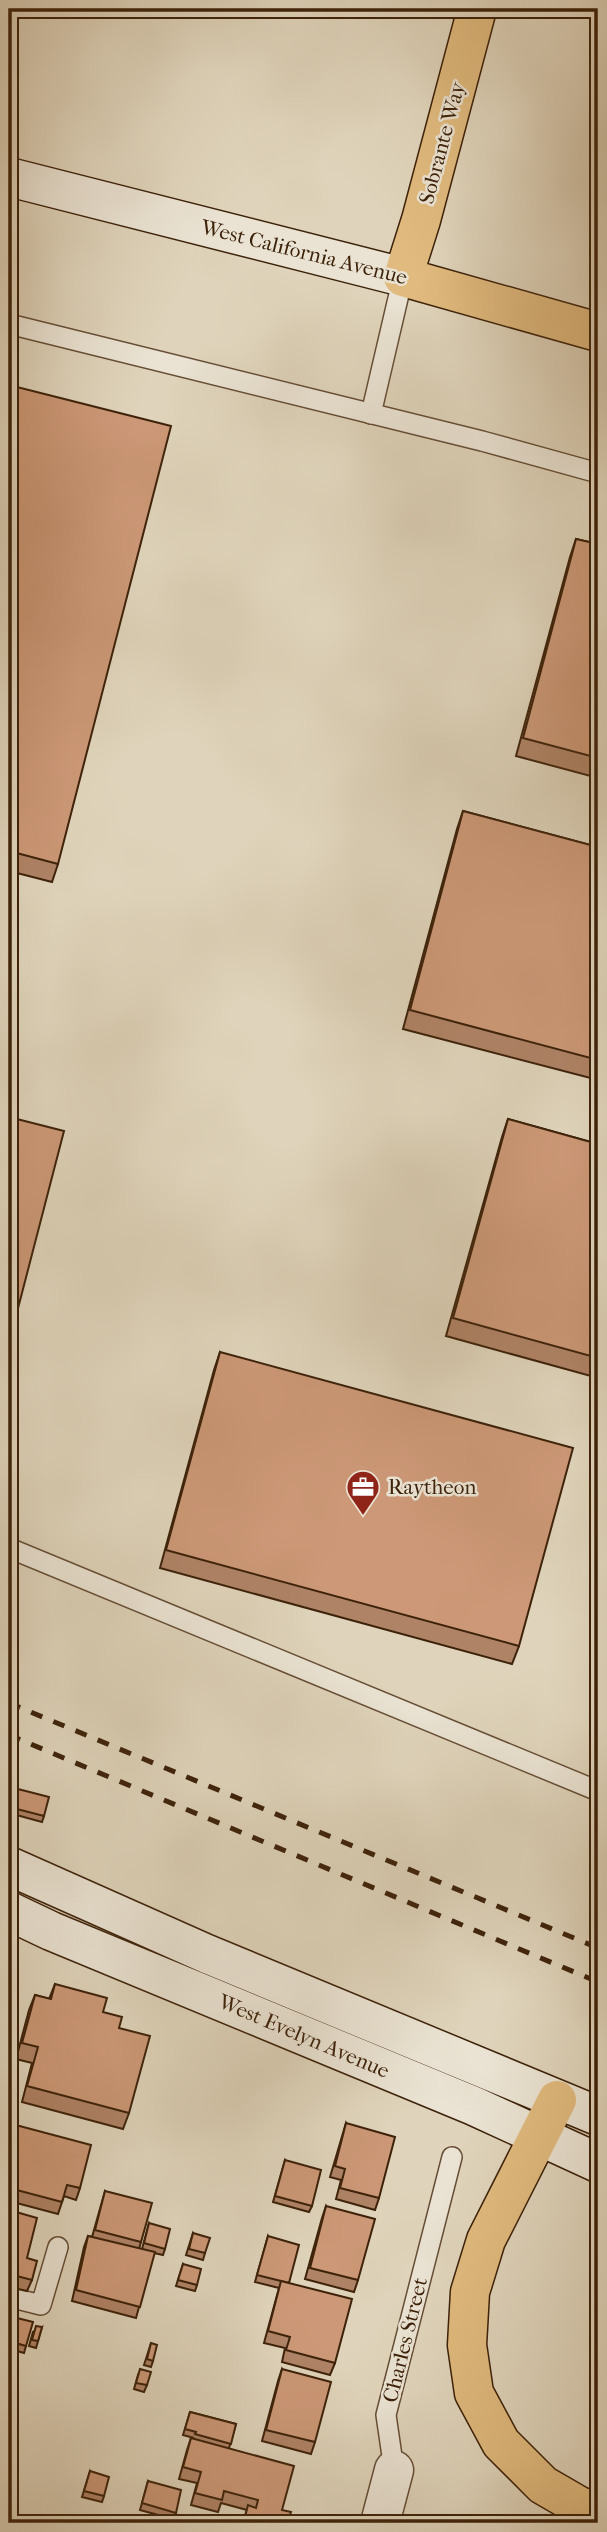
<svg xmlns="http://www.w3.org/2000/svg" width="607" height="2532" font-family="'IM FELL French Canon',serif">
<rect width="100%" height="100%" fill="#dfd4bb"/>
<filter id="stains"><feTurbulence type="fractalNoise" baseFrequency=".00286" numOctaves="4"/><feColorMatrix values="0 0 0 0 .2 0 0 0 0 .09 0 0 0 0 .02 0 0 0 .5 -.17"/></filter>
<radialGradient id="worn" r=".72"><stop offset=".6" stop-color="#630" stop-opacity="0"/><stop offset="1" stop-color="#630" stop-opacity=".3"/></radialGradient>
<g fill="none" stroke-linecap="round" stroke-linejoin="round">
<defs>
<g id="lane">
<polyline points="9,324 482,441 598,473"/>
<polyline points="371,414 403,277"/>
<polyline points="9,1548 598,1791"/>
<polyline points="9,2297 41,2305 58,2247"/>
<polyline points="394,2470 386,2415 452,2157"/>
</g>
<polyline id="street" points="380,2523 394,2470"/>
<g id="secondary">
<polyline points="9,177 403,277"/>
<polyline points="9,1866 207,1954 598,2116"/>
<polyline points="9,1911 51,1931 474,2106 598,2163"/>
</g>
<g id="primary">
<polyline points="477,9 421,220 403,277 598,332"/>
<polyline points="557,2100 486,2240 470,2292 467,2345 474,2393 501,2443 543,2485 581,2507 598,2510"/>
</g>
</defs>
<use href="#lane" stroke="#664e36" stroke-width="22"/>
<use href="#street" stroke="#664e36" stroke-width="41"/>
<use href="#secondary" stroke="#3d220a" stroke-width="41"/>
<use href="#primary" stroke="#3d220a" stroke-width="41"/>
<use href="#lane" stroke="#eae3d3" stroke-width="19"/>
<use href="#street" stroke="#eae3d3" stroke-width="38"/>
<use href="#secondary" stroke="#eae3d3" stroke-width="38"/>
<use href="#primary" stroke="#e0ba7e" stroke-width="38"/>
<g stroke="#3d220a" stroke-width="5" stroke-dasharray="12 12" stroke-linecap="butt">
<polyline points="9,1703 598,1948"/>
<polyline points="9,1735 598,1982"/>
</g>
</g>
<g fill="#af8366" stroke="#3d220a" stroke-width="2">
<polygon points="9,385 58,864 52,882 9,871"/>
<polygon points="576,539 598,544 598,778 516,756 570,557"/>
<polygon points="463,811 598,847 598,1080 403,1029 457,829"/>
<polygon points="508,1119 598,1144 598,1378 446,1336 502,1137"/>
<polygon points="220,1352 519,1646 512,1664 160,1568 214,1370"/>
<polygon points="14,1788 44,1816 42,1822 9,1813 9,1804"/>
<polygon points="55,1984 103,2012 119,2028 129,2113 123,2129 22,2102 32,2063 16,2059 29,2010 35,1995 49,1999"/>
<polygon points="346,2123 379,2198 375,2210 336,2199 341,2180 330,2177"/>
<polygon points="9,2135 80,2188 76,2200 64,2196 58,2214 9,2201"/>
<polygon points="285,2160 312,2206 309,2212 273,2202"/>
<polygon points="105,2191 141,2242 139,2249 142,2249 149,2223 165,2249 163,2255 154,2253 136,2318 72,2301 84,2247 88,2236 92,2237"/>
<polygon points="326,2206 358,2280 354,2292 305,2279 322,2218"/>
<polygon points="9,2210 27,2258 32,2280 27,2291 9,2287"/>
<polygon points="193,2233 205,2253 203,2260 186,2255"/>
<polygon points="268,2236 289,2283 335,2363 330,2375 282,2362 285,2348 264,2343 279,2288 255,2282"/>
<polygon points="183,2264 197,2285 195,2291 176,2286"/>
<polygon points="17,2318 26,2346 24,2353 10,2349 11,2338"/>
<polygon points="42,2327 36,2348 29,2346 33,2332"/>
<polygon points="151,2343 153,2361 151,2367 144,2365"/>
<polygon points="282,2369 315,2442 311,2454 262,2441 278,2381"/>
<polygon points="138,2375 147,2385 144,2392 134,2389"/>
<polygon points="190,2412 236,2424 229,2448 282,2510 287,2523 242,2523 247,2510 221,2503 218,2512 191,2505 197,2483 179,2479 187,2450 191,2438 194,2438 183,2435"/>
<polygon points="90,2471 104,2496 102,2502 82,2497"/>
<polygon points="148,2481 176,2513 173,2519 140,2510"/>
</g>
<g fill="#cc9877" stroke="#3d220a" stroke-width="2">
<polygon points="9,385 171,426 58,864 9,851"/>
<polygon points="576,539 598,544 598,758 523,738"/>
<polygon points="463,811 598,847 598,1060 410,1010"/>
<polygon points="9,1117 64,1131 9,1343"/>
<polygon points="508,1119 598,1144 598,1358 453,1318"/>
<polygon points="220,1352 573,1448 519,1646 166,1550"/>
<polygon points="14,1788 49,1797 44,1816 9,1807"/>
<polygon points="55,1984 107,1998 103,2012 122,2017 119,2028 150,2036 129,2113 27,2086 38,2047 22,2043 35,1995 51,1999"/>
<polygon points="346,2123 395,2137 379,2198 340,2188 345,2169 335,2166"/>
<polygon points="12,2124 91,2145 80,2188 67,2185 62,2202 9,2188 9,2135"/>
<polygon points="285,2160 321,2170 312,2206 275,2196"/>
<polygon points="105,2191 152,2203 141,2242 95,2230"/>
<polygon points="326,2206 375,2219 358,2280 310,2268"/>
<polygon points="9,2210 37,2218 27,2258 37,2261 32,2280 9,2274"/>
<polygon points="149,2223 170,2229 165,2249 144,2243"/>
<polygon points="193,2233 210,2238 205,2253 189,2249"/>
<polygon points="88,2236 155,2252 140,2307 76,2290"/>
<polygon points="268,2236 299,2245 289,2283 257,2275"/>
<polygon points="183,2264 201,2269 197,2285 178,2280"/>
<polygon points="281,2281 352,2299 335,2363 286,2350 290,2337 268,2331"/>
<polygon points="9,2297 15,2298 9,2322"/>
<polygon points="17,2318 33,2322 26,2346 12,2342 13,2339 12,2338"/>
<polygon points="36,2326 42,2327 38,2341 32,2340"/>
<polygon points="9,2338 13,2339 9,2355"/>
<polygon points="151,2343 157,2345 153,2361 147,2359"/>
<polygon points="140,2369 151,2372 147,2385 136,2383"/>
<polygon points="282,2369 331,2382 315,2442 266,2430"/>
<polygon points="190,2412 236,2424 231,2444 195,2434 196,2432 185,2429"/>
<polygon points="191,2438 294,2466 282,2510 291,2512 287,2523 254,2523 244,2521 248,2505 256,2508 258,2500 224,2491 222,2500 195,2493 201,2472 183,2467"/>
<polygon points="90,2471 109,2477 104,2496 84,2491"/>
<polygon points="148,2481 181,2490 176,2513 142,2503"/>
<polygon points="9,2498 13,2499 9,2512"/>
<polygon points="9,2516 25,2521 25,2523 9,2523"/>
</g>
<defs>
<symbol id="office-pin" viewBox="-11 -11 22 30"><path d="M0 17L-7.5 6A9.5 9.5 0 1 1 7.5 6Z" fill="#8f2418" stroke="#eae3d3"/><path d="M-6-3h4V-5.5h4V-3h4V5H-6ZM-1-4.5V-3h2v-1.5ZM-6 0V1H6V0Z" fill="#fff"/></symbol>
</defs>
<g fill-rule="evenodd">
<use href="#office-pin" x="344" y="1468" width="38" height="52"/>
</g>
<g text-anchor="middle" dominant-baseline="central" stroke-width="5" stroke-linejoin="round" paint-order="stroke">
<g font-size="21" fill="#3d220a" stroke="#eae3d3">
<text transform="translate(442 143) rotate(-75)">Sobrante Way</text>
<text transform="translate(304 252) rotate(14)">West California Avenue</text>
<text transform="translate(304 2036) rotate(23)">West Evelyn Avenue</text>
<text transform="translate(405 2340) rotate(-76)">Charles Street</text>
</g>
<g font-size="21" fill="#3d220a" stroke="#eae3d3" text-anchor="start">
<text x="388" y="1487">Raytheon</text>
</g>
</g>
<rect width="607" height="2532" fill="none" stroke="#dfd4bb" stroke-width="35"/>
<rect x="10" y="10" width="586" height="2511" fill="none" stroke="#3d220a" stroke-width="3.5"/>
<rect x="18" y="18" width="572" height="2497" fill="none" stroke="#3d220a" stroke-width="2"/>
<rect width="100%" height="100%" filter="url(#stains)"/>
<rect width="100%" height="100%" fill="url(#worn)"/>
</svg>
